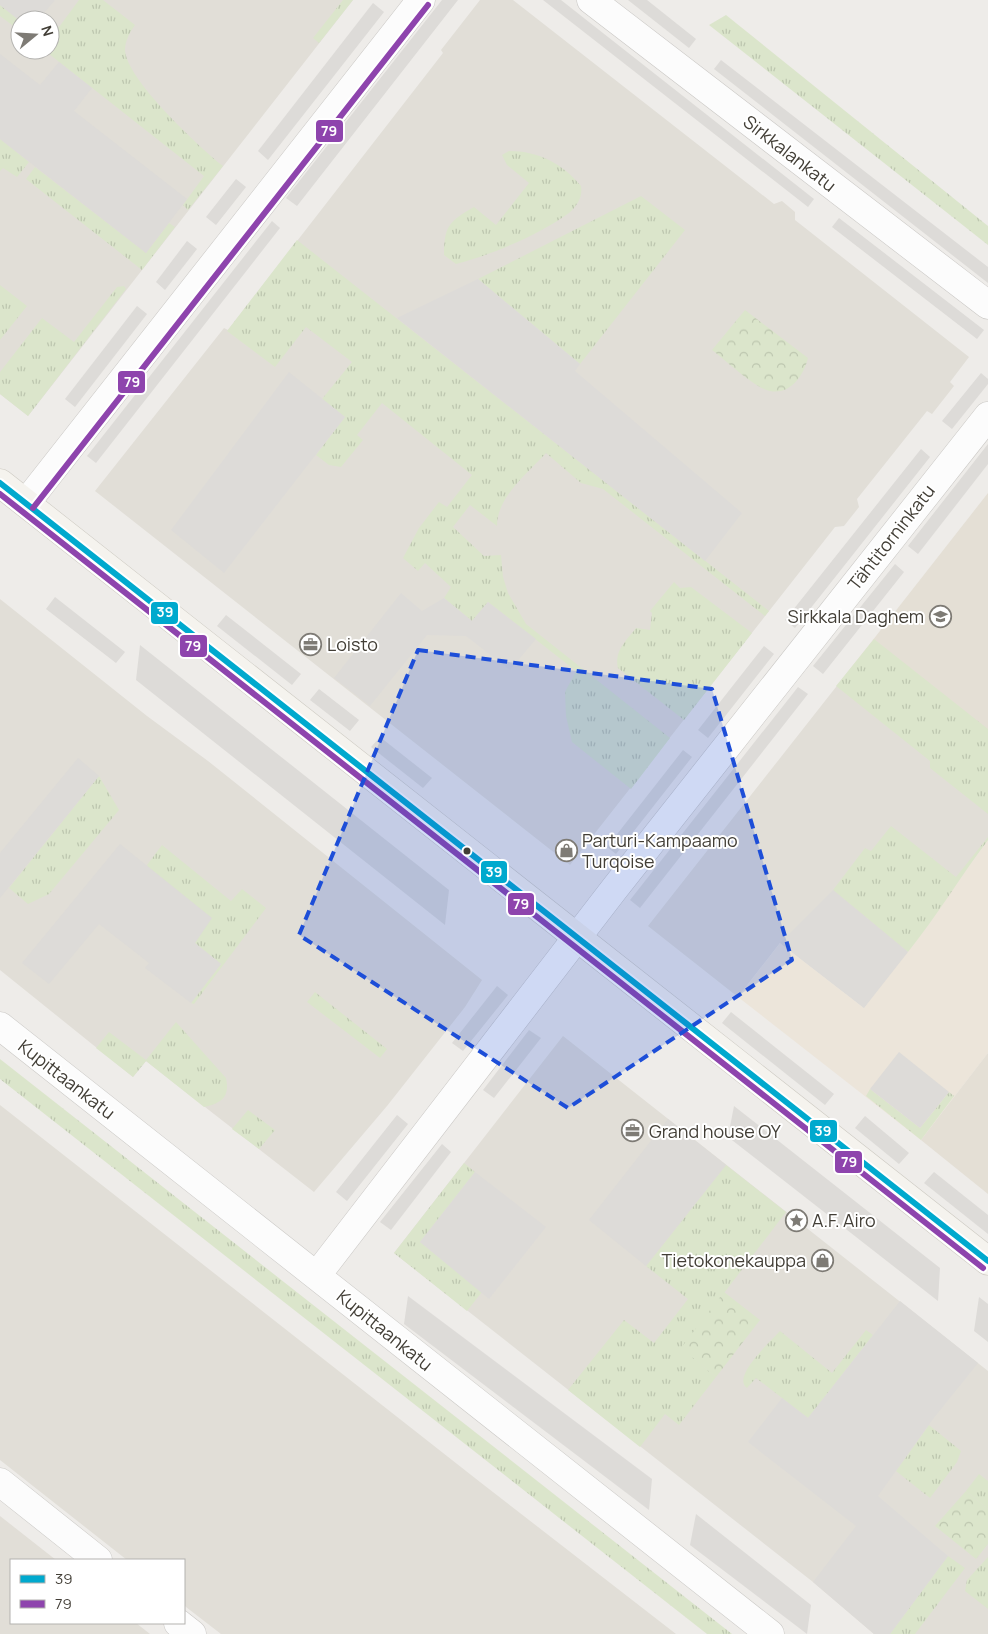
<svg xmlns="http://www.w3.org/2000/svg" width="988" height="1634" font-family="Manrope,sans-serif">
<defs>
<pattern id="grass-tufts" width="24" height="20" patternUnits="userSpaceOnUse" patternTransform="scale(1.25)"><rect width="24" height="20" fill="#dbe5cb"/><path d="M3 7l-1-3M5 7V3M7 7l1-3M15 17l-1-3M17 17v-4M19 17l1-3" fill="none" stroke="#bdc6af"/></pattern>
<pattern id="park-crowns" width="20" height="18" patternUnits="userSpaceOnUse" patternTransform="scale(1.25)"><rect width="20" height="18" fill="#dbe5cb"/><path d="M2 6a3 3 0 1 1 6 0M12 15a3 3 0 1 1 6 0" fill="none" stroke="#bdc6af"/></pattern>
</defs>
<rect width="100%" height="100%" fill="#eeece9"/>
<g fill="#e1ded7" fill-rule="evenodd">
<path d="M0,0H353L28,416L0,394ZM20,20H50V50H20Z"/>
<polygon points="480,0 513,0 774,204 782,201 795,212 795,220 969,357 950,382 954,386 932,414 927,411 857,499 859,507 844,526 835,527 570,865 95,491 224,328 228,330 443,53 441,50"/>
<polygon points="0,599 147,716 208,761 482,980 465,1007 387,1106 314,1192 146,1061 133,1077 0,970"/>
<polygon points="847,673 988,783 988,840 864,1008 780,943 738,997 648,926"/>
<polygon points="563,1036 988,1371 988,1634 874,1634 813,1582 394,1253"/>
<polygon points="0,1105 480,1482 676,1634 221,1634 186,1607 184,1605 184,1560 127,1560 0,1460"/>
<polygon points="0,1516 56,1560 11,1560 11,1623 136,1623 150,1634 0,1634"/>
</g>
<polygon fill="#ece5da" points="988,840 988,1053 921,1140 738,997 780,943 864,1008"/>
<g fill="#e4dfd5">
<polygon points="988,493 988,783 847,673"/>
<polygon points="988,1053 988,1194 921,1140"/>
</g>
<g fill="url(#grass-tufts)">
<path d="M79,0H103L135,25C130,32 125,41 125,50C126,79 199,147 223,166L188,210L183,205L204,176L44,50H50V21L59,27Z"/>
<polygon points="343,0 353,0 319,43 313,38"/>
<polygon points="0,5 20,21 20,31 0,16"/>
<polygon points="726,15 988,226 988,245 709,25"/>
<polygon points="0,139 29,162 17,177 3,168 0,171"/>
<path d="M509,151C539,151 563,164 581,186C583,197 577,206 569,213C539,235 491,255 456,264L444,255C444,225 450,221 474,207L496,225L529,183L507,165L502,155Z"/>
<polygon points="35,167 146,253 169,223 175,227 142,270 26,179"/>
<polygon points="641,196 685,230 580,364 478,279"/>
<path d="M297,240L769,611L765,616L603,489L581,483L546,453C527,474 497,497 497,526L470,505L453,527L484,556L501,555L503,577L508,593L526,624L670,738L631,789L572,742L566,716L565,692L576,671L488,602L472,621L444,598L451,587L425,563L418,571L403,558L419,528L439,502L447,507L472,475L382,403L357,435L363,440L341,467L329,465L316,455L345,417L322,399L352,362L306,327L275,367L227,331Z"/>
<polygon points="0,285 27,306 0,340"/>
<polygon points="124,286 126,289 28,416 0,394 0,372 42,318 74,342 117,287"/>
<path d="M674,582L680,588L691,587L752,633L684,720L618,668C614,651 626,641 636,628L650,630L652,613L650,611Z"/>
<polygon points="874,639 988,729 988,814 930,768 930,761 836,686"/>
<polygon points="99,776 119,810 49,894 28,904 9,888"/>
<path d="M891,826L956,877L988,837V840C960,877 937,916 908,952L833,890L865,848L871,851Z"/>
<polygon points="162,845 231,901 242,889 266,908 194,1004 191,1003 221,964 195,943 147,865"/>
<polygon points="315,992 387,1049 380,1058 307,1002"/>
<path d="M176,1022L226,1078C230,1097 222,1103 204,1107L146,1061L133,1077L96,1048L109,1032L146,1060Z"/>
<polygon points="0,1059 732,1634 707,1634 0,1079"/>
<polygon points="870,1089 920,1128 949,1092 954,1096 921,1140 866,1096"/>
<polygon points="248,1110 275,1130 259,1149 232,1129"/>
<polygon points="464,1163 475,1172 420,1242 482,1292 467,1311 394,1253"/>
<polygon points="726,1165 786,1212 682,1348 716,1377 679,1425 665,1414 640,1447 568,1390 624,1320 654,1343 688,1299 646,1266"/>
<path d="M866,1330L873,1335L808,1418L756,1378L747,1388C731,1377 771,1341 780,1331L832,1373Z"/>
<polygon points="929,1425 961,1451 957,1462 930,1498 896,1471"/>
<polygon points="979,1474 988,1481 988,1509 966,1491"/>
<polygon points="948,1556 965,1568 915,1634 890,1634"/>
<polygon points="988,1557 988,1609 965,1591 967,1580"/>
</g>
<g fill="url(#park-crowns)">
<path d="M745,310L808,358C803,378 787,399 764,389C750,383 725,360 712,350Z"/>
<polygon points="724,1292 760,1320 716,1377 681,1348"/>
<polygon points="966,1491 988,1509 988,1544 976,1559 935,1526"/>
</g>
<g fill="#dddbd8">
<polygon points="0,0 55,0 38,20 20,21 0,5"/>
<polygon points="442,0 458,0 297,206 286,198"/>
<polygon points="543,0 561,0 814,199 808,207"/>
<polygon points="628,0 647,0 696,39 689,48"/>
<polygon points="373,3 384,12 268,160 258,151"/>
<polygon points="0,54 40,85 59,62 92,88 74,111 187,199 146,253 0,139"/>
<polygon points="721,60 988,267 988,283 714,69"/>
<polygon points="236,179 246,187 216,225 206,217"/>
<polygon points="839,218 984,330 977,339 832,227"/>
<polygon points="272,221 280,228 96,463 87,456"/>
<polygon points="187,241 197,249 165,290 156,282"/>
<polygon points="478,279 580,364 575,371 742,513 705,561 397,318"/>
<polygon points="137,306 147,314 75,407 65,399"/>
<polygon points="289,372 345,417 224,573 171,530"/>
<polygon points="981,373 988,379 988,384 952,429 942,421"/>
<polygon points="988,444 988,464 918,554 908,546"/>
<polygon points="921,449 930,457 795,628 785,620"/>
<polygon points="895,564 904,572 823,674 813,666"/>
<polygon points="401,593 422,611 444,598 472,621 488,602 536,639 510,670 466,636 427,635 370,706 334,678"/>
<polygon points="55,597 125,652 116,663 46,609"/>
<polygon points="226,615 301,674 292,685 217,626"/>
<polygon points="140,645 449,890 445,925 136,680"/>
<polygon points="764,646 774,654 708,738 698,730"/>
<polygon points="798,687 808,694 640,908 630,900"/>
<polygon points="319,689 359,720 350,731 310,700"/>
<polygon points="380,737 432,778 423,788 371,747"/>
<polygon points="683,750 692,757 616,854 607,847"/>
<polygon points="78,758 99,776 0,898 0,853"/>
<polygon points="120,844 212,918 195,943 221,964 191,1003 145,968 149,963 99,924 49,984 22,963"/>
<polygon points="833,890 908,952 864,1008 780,943"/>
<polygon points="497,986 508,995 463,1051 452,1043"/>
<polygon points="731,1012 834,1094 825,1105 722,1023"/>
<polygon points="529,1030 541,1038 494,1098 483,1090"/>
<polygon points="899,1052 949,1092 920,1128 870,1089"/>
<polygon points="734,1106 940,1268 938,1301 728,1137"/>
<polygon points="397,1115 408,1124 347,1201 336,1192"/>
<polygon points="865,1116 909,1153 899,1164 855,1128"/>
<polygon points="668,1119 726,1165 646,1266 589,1220"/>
<polygon points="442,1144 451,1152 391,1230 380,1222"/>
<polygon points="475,1172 546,1227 489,1299 420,1242"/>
<polygon points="934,1172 988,1215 988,1234 924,1183"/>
<polygon points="408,1296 652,1479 649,1510 404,1324"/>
<polygon points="979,1297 988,1304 988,1342 974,1331"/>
<polygon points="900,1301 978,1363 933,1419 878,1496 948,1556 890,1634 874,1634 813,1582 856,1526 748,1442 782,1398 808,1418"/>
<polygon points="696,1514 811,1605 807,1634 690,1545"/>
</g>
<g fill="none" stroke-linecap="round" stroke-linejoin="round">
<defs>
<g id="minor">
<polyline points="591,0 988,305"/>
<polyline points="26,503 421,0"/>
<polyline points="0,1026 770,1634"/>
<polyline points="317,1275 615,888 988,416"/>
<polyline points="0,1482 98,1560"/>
<polyline points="178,1623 192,1634"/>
</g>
<polyline id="secondary" points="0,483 988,1261"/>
</defs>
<use href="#minor" stroke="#cac8c5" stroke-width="29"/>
<use href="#secondary" stroke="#ccc9c1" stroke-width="29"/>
<use href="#minor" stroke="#fcfcfc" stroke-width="28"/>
<use href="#secondary" stroke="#f5f3ee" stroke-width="28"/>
<defs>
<polyline id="bus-1" points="0,483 988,1261"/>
<g id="bus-2">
<polyline points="0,494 983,1268"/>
<polyline points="33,508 428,5"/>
</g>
</defs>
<use href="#bus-1" stroke="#fff" stroke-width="10"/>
<use href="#bus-2" stroke="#fff" stroke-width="10"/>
<use href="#bus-1" stroke="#00a9ce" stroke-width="6"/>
<use href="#bus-2" stroke="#8e44ad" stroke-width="6"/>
</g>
<path fill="#1d4ed8" fill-opacity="0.2" stroke="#1d4ed8" stroke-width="4" stroke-dasharray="10 6" stroke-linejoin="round" d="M418,650L712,689L792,960L568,1108L299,935Z"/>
<defs>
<symbol id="school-ring" viewBox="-11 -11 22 22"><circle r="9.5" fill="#fff" stroke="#7e7b75" stroke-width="1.5"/><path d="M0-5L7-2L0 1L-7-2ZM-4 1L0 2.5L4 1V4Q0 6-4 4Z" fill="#7e7b75"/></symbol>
<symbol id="office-ring" viewBox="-11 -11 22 22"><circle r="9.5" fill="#fff" stroke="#7e7b75" stroke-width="1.5"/><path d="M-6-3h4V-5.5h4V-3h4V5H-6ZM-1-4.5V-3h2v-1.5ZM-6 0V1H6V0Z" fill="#7e7b75"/></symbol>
<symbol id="shop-ring" viewBox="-11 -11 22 22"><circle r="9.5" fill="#fff" stroke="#7e7b75" stroke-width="1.5"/><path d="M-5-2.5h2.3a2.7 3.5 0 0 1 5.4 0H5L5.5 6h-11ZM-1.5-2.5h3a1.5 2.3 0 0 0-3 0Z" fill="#7e7b75"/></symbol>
<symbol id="sight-ring" viewBox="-11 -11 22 22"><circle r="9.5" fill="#fff" stroke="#7e7b75" stroke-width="1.5"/><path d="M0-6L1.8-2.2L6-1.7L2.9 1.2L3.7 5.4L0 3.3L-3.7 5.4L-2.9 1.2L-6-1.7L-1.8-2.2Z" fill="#7e7b75"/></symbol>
</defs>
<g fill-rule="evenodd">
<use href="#school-ring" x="928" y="604" width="25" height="25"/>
<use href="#office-ring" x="298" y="632" width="25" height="25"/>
<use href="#shop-ring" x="554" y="838" width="25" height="25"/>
<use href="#office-ring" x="620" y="1118" width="25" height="25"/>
<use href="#sight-ring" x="784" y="1208" width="25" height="25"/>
<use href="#shop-ring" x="810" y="1248" width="25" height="25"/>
</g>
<circle fill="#423e36" stroke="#fff" stroke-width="2" cx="467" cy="851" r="4.5"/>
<g text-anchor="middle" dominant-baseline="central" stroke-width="4" stroke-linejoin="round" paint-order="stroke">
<g font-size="18" fill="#423e36" stroke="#fff">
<text transform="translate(790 153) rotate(38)">Sirkkalankatu</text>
<text transform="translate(891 537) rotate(-52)">Tähtitorninkatu</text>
<text transform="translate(67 1079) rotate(38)">Kupittaankatu</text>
<text transform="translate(385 1330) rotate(39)">Kupittaankatu</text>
</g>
<g font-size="18" fill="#423e36" stroke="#fff" text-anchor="start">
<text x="924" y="616" text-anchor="end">Sirkkala Daghem</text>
<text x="327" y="644">Loisto</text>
<text x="582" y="840">Parturi-Kampaamo<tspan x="582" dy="21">Turqoise</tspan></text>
<text x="649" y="1131">Grand house OY</text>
<text x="812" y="1220">A.F. Airo</text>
<text x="806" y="1260" text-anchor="end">Tietokonekauppa</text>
</g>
</g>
<g stroke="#fff" stroke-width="2">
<rect x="315" y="119" width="29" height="24" rx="5" fill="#8e44ad"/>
<rect x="117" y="370" width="29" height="24" rx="5" fill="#8e44ad"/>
<rect x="150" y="601" width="29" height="24" rx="5" fill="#00a9ce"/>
<rect x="179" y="634" width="29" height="24" rx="5" fill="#8e44ad"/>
<rect x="480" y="860" width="28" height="24" rx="5" fill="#00a9ce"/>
<rect x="507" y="892" width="28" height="24" rx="5" fill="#8e44ad"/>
<rect x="809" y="1119" width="29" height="24" rx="5" fill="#00a9ce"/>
<rect x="834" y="1150" width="29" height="24" rx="5" fill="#8e44ad"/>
</g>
<g font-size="14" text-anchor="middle" font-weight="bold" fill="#fff">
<text x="329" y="136">79</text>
<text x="132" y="387">79</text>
<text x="165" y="617">39</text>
<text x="193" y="651">79</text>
<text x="494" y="877">39</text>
<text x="521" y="909">79</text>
<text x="823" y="1136">39</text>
<text x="849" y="1167">79</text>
</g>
<rect x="10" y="1559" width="175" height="65" fill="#ffffff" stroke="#b3b2af"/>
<rect x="20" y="1575" width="25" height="8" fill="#00a9ce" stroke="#b3b2af"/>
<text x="55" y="1584" font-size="15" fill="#423e36">39</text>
<rect x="20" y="1600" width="25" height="8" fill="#8e44ad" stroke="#b3b2af"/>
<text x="55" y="1609" font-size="15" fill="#423e36">79</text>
<g transform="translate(35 35) rotate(72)"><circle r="24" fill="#ffffff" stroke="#b3b2af"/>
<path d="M0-4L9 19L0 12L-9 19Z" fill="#7e7b75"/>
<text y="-8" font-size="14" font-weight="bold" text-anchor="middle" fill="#423e36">N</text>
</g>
</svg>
